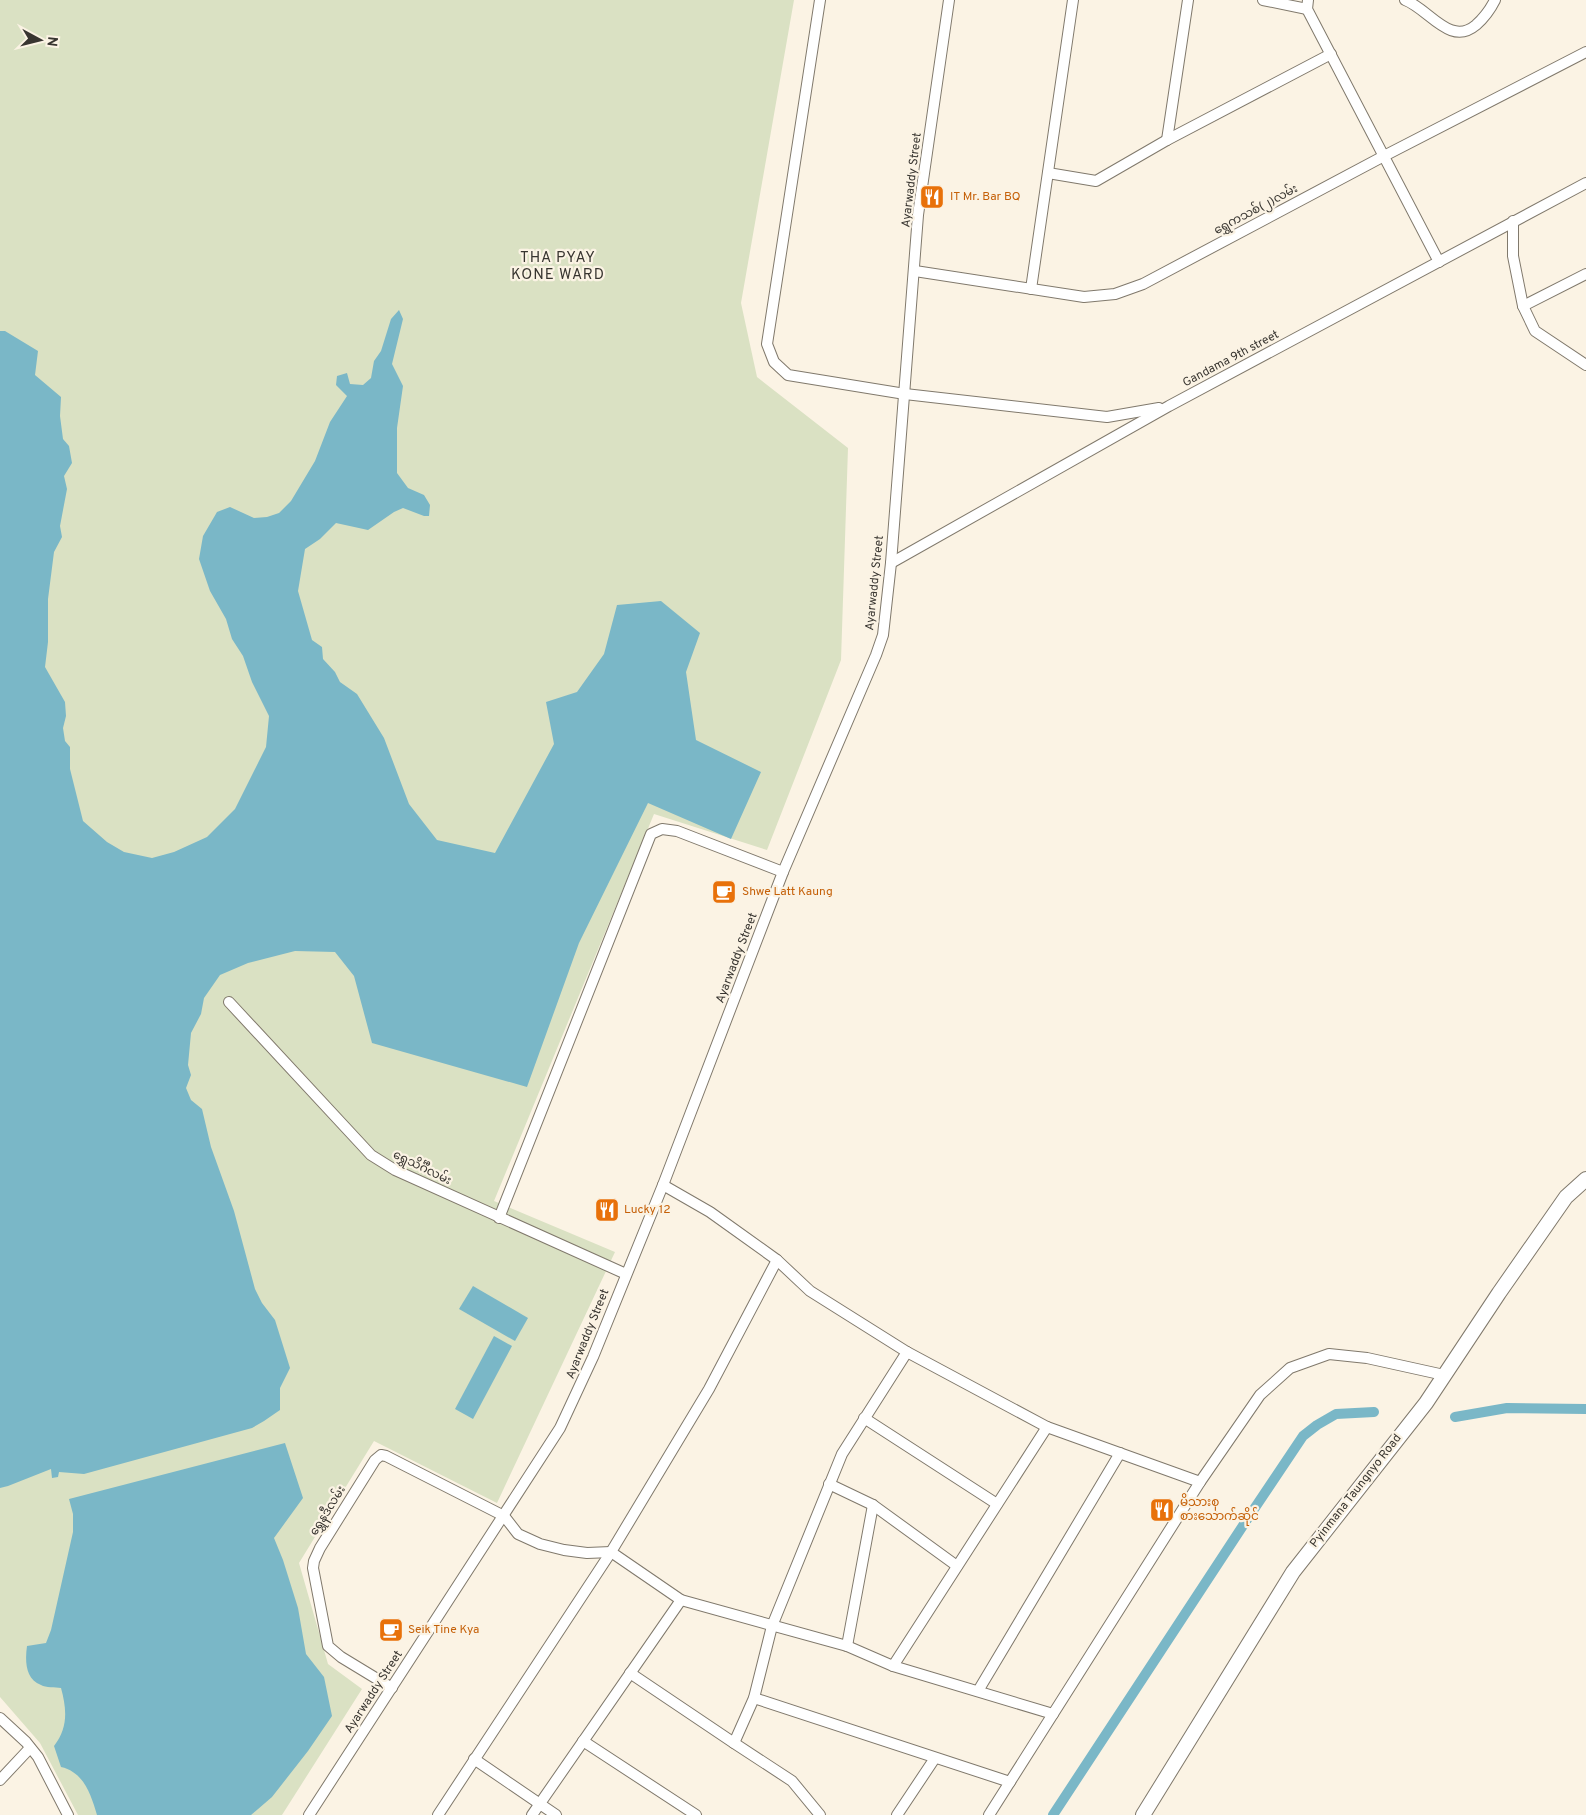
<svg xmlns="http://www.w3.org/2000/svg" width="1586" height="1815" font-family="Overpass,'Noto Sans Myanmar',sans-serif">
<rect width="100%" height="100%" fill="#fbf3e4"/>
<polygon fill="#dae1c3" points="0,0 794,0 741,303 757,377 848,448 841,660 767,850 654,814 494,1201 615,1252 497,1503 374,1441 299,1563 328,1664 362,1689 282,1815 78,1815 40,1743 0,1697"/>
<g fill="#7ab7c7">
<polygon points="399,310 403,319 392,364 403,386 397,428 397,473 408,488 424,495 430,505 429,516 424,516 403,508 394,512 368,530 336,523 320,539 305,549 298,591 312,640 322,647 323,659 335,672 340,682 357,694 384,738 409,804 437,840 495,853 554,744 546,702 577,692 604,654 617,605 661,601 700,633 686,672 696,740 761,772 731,839 648,803 579,943 527,1087 372,1043 354,976 335,952 295,951 248,963 220,975 204,998 201,1014 191,1033 188,1065 191,1075 186,1088 191,1100 202,1109 211,1147 234,1211 255,1289 262,1303 275,1320 290,1368 280,1388 280,1410 264,1421 252,1428 84,1474 59,1472 58,1477 52,1478 51,1469 8,1486 0,1488 0,331 5,331 38,351 35,375 61,397 60,416 63,439 69,446 72,463 64,476 67,489 60,526 62,537 54,552 48,599 48,642 45,667 65,702 66,716 63,728 65,741 70,747 70,769 83,821 107,842 124,852 152,858 174,852 207,837 235,809 266,747 269,716 252,682 243,656 232,639 226,619 210,591 199,559 203,536 217,512 230,507 254,518 267,517 279,513 291,501 315,461 330,422 347,396 336,385 337,376 347,373 350,384 363,385 371,378 374,361 381,351 391,319"/>
<polygon points="473,1286 528,1318 515,1341 459,1309"/>
<polygon points="494,1336 512,1346 473,1419 455,1409"/>
<path d="M285,1443L303,1498L274,1538L283,1560L298,1608L306,1654L324,1677L332,1716L308,1751L272,1797L251,1815H97C91,1795 84,1772 61,1767L54,1746C68,1728 67,1710 61,1688C55,1687 46,1688 41,1685C25,1679 25,1660 27,1646L46,1643L51,1630L73,1532V1514L69,1499Z"/>
</g>
<g fill="none" stroke-linecap="round" stroke-linejoin="round">
<g stroke="#7ab7c7" stroke-width="10">
<polyline points="1455,1417 1507,1408 1586,1409"/>
<polyline points="1053,1815 1246,1521 1303,1436 1317,1425 1336,1414 1374,1412"/>
</g>
<defs>
<g id="minor">
<polyline points="820,0 767,344 774,362 788,375 905,394 1107,417 1159,408"/>
<polyline points="1263,0 1307,9"/>
<polyline points="1308,0 1307,9 1439,262"/>
<path d="M1405,0C1429,9 1450,47 1476,25C1485,17 1490,10 1495,0"/>
<polyline points="1167,140 1188,0"/>
<polyline points="1048,173 1096,181 1167,140 1331,54"/>
<polyline points="1513,221 1513,256 1523,306 1535,331 1586,365"/>
<polyline points="915,271 1084,297 1115,294 1143,284 1384,156 1586,52"/>
<polyline points="1031,289 1073,0"/>
<polyline points="1523,306 1586,274"/>
<polyline points="891,563 1169,406 1586,183"/>
<polyline points="229,1002 371,1155 395,1170 626,1274"/>
<polyline points="663,1185 710,1212 777,1260 810,1291 907,1352 1047,1427 1200,1482"/>
<polyline points="499,1218 651,834 662,829 677,831 783,872"/>
<polyline points="864,1418 997,1504"/>
<polyline points="829,1484 873,1505 957,1566"/>
<polyline points="847,1646 873,1505"/>
<polyline points="893,1666 1047,1427"/>
<polyline points="630,1673 734,1743 792,1781 820,1815"/>
<polyline points="392,1688 341,1657 328,1646 313,1568 314,1561 320,1548 375,1460 381,1455 386,1456 504,1516 518,1534 540,1544 564,1550 587,1553 611,1552 681,1600 847,1646 893,1666 1053,1714"/>
<polyline points="978,1691 1120,1453"/>
<polyline points="754,1698 1010,1782"/>
<polyline points="0,1718 26,1742 38,1757 68,1815"/>
<polyline points="583,1741 696,1815"/>
<polyline points="734,1743 754,1698 772,1626 842,1454 907,1352"/>
<polyline points="474,1759 556,1815"/>
<polyline points="0,1780 30,1748"/>
<polyline points="309,1815 560,1428 593,1357 663,1185 783,872 876,655 883,635 891,563 918,215 949,0"/>
<polyline points="438,1815 611,1552 709,1389 777,1260"/>
<polyline points="532,1815 681,1600"/>
<polyline points="897,1815 935,1758"/>
<polyline points="989,1815 1200,1482 1260,1395 1290,1368 1329,1354 1367,1358 1444,1375"/>
</g>
<polyline id="major" points="1143,1815 1293,1572 1426,1403 1499,1293 1566,1197 1586,1179"/>
</defs>
<use href="#minor" stroke="#80796c" stroke-width="12"/>
<use href="#major" stroke="#80796c" stroke-width="16"/>
<use href="#minor" stroke="#fff" stroke-width="10"/>
<use href="#major" stroke="#fff" stroke-width="14"/>
</g>
<defs>
<symbol id="restaurant-square" viewBox="-11 -11 22 22"><rect x="-9" y="-9" width="18" height="18" rx="4" fill="#e8710a" stroke="#fbf3e4"/><path d="M-5-6h1v4h1v-4h1v4h1v-4h1v5L-1.5 .5V6h-2V.5L-5-1ZM5-6V6H3V1.5H1.5Q1.5-4 5-6Z" fill="#fff"/></symbol>
<symbol id="cafe-square" viewBox="-11 -11 22 22"><rect x="-9" y="-9" width="18" height="18" rx="4" fill="#e8710a" stroke="#fbf3e4"/><path d="M-5.5-4.5H6V0H3Q3 3.5 0 3.5H-2.5Q-5.5 3.5-5.5 0ZM3-3.2v2h1.7v-2ZM-6 4.5H4V6H-6Z" fill="#fff"/></symbol>
</defs>
<g fill-rule="evenodd">
<use href="#restaurant-square" x="918" y="183" width="28" height="28"/>
<use href="#cafe-square" x="710" y="878" width="28" height="28"/>
<use href="#restaurant-square" x="593" y="1196" width="28" height="28"/>
<use href="#restaurant-square" x="1148" y="1496" width="28" height="28"/>
<use href="#cafe-square" x="377" y="1616" width="28" height="28"/>
</g>
<g text-anchor="middle" dominant-baseline="central" stroke-width="4.5" stroke-linejoin="round" paint-order="stroke">
<g font-size="12" fill="#383530" stroke="#fbf3e4">
<text transform="translate(912 180) rotate(-83)">Ayarwaddy Street</text>
<text transform="translate(1256 210) rotate(-28)">ရွှေကသစ်(၂)လမ်း</text>
<text transform="translate(1231 359) rotate(-28)">Gandama 9th street</text>
<text transform="translate(875 583) rotate(-84)">Ayarwaddy Street</text>
<text transform="translate(737 958) rotate(-69)">Ayarwaddy Street</text>
<text transform="translate(422 1168) rotate(26)">ရွှေသိင်္ဂီလမ်း</text>
<text transform="translate(588 1334) rotate(-68)">Ayarwaddy Street</text>
<text transform="translate(1356 1491) rotate(-52)">Pyinmana Taungnyo Road</text>
<text transform="translate(328 1511) rotate(-58)">ရွှေနဒီလမ်း</text>
<text transform="translate(374 1692) rotate(-57)">Ayarwaddy Street</text>
</g>
<g font-size="12" fill="#c56008" stroke="#fbf3e4" text-anchor="start">
<text x="950" y="197">IT Mr. Bar BQ</text>
<text x="742" y="892">Shwe Latt Kaung</text>
<text x="624" y="1210">Lucky 12</text>
<text x="1180" y="1503">မိသားစု<tspan x="1180" dy="14">စားသောက်ဆိုင်</tspan></text>
<text x="408" y="1630">Seik Tine Kya</text>
</g>
<g font-size="15" letter-spacing="1" fill="#383530" stroke="#fbf3e4">
<text x="558" y="258">THA PYAY<tspan x="558" dy="17">KONE WARD</tspan></text>
</g>
</g>
<g transform="translate(40 40) rotate(97)" stroke="#fbf3e4" stroke-width="4" paint-order="stroke">
<path d="M0-4L9 19L0 12L-9 19Z" fill="#383530"/>
<text y="-8" font-size="14" font-weight="bold" text-anchor="middle" fill="#383530">N</text>
</g>
</svg>
